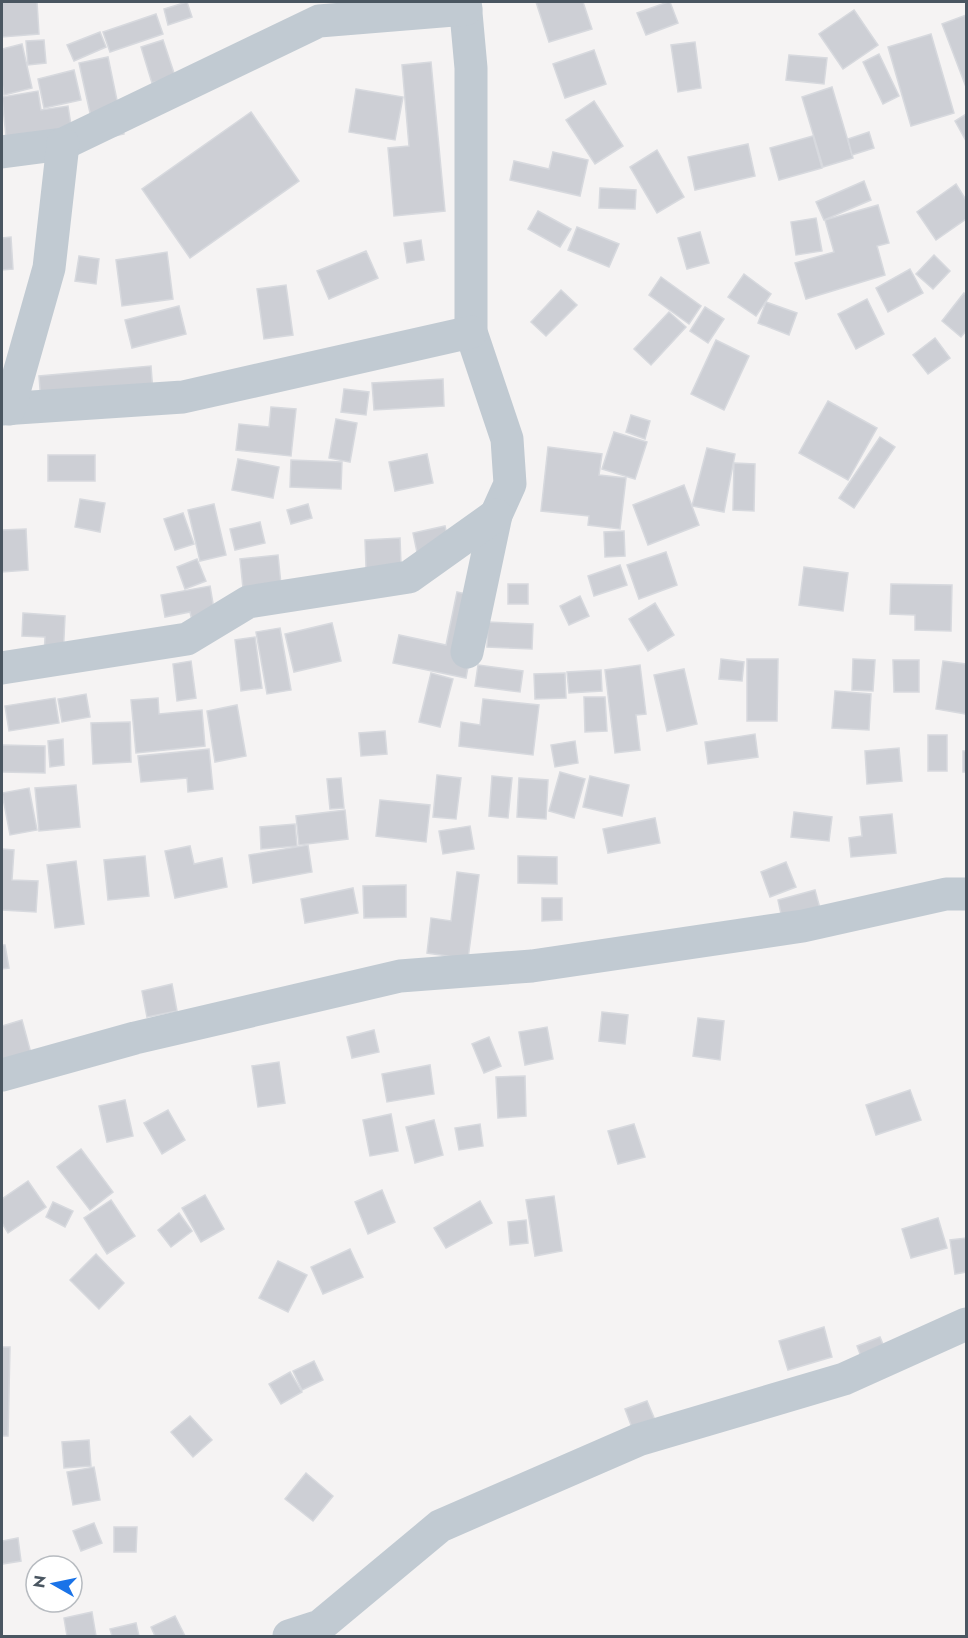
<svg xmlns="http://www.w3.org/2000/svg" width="968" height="1638" font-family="Jost,sans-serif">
<rect width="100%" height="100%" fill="#f5f3f3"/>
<g fill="#cdcfd5" stroke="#d7d9de" stroke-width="1.5">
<polygon points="2,2 37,2 39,34 2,37"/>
<polygon points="187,2 192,17 168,25 164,9"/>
<polygon points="536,2 583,2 592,29 549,42"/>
<polygon points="668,2 670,2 678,23 646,35 637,13"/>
<polygon points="854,10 878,45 843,69 819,34"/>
<polygon points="156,14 163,34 110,52 103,32"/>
<polygon points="966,15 966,87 942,24"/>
<polygon points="100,32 106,47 74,61 67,45"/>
<polygon points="931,34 954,113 911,126 888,47"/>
<polygon points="44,40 46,63 28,65 26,41"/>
<polygon points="163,40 175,76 152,83 141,47"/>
<polygon points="695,42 701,88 678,92 671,45"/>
<polygon points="22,44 32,88 4,95 2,83 2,49"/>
<polygon points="594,50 606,84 565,98 553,64"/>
<polygon points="879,54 899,96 883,104 863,62"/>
<polygon points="789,55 827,58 824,84 786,80"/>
<polygon points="108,57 124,134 96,140 79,63"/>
<polygon points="431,62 445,211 394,216 388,148 409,146 402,65"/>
<polygon points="74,70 81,100 44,108 38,79"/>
<polygon points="832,87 853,158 823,167 802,97"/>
<polygon points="356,89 403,97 395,140 349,132"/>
<polygon points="38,91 41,110 68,106 75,151 7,146 2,97"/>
<polygon points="594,101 623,146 595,164 566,120"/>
<polygon points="251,112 299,181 190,258 142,189"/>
<polygon points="966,114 966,141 955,121"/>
<polygon points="869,132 874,148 852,155 848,139"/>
<polygon points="813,136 822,168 779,180 770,148"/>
<polygon points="748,144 755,176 695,190 688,157"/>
<polygon points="657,150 684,197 657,213 630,167"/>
<polygon points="553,152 588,160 580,196 510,180 514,161 549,169"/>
<polygon points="864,181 871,200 824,220 816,202"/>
<polygon points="956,184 966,200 966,219 936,240 917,212"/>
<polygon points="600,188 636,190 635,209 599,208"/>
<polygon points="878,205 889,243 877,246 885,275 806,299 795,263 834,252 825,220"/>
<polygon points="538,211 571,229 560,247 528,229"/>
<polygon points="816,218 822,251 796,255 791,222"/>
<polygon points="577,227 619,244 609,267 568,250"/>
<polygon points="700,232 709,263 687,269 678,238"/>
<polygon points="11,237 13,269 2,270 2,238"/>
<polygon points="421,240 424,260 407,263 404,243"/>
<polygon points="366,251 378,278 329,299 317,271"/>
<polygon points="167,252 173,299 122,306 116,260"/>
<polygon points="934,255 950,271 933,289 916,274"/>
<polygon points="79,256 99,259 96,284 75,281"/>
<polygon points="910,269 923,293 888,312 876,288"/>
<polygon points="744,274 771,294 756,316 728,297"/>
<polygon points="661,277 701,306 689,324 649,295"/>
<polygon points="286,285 293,335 264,339 257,289"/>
<polygon points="561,290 577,305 546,336 531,322"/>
<polygon points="964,293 966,295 966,331 961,337 942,321"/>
<polygon points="867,299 884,334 856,349 838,314"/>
<polygon points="766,302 797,313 789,335 758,323"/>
<polygon points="179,306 186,334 132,348 125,320"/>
<polygon points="705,307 724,319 708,343 690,331"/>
<polygon points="669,312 686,327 651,365 634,349"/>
<polygon points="935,338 950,358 928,374 913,355"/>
<polygon points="716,340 749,356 724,410 691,394"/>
<polygon points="151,366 153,392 41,402 39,376"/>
<polygon points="443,379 444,406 374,410 372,383"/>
<polygon points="344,389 369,392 366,415 341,412"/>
<polygon points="828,401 877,428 848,480 799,453"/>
<polygon points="271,407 296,409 291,456 236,450 239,424 269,427"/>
<polygon points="631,415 650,421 645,439 626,432"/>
<polygon points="336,419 357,423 350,462 329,458"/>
<polygon points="614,432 647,442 635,479 602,469"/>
<polygon points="880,437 895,447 854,508 839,498"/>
<polygon points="548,447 602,454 599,475 626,478 620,529 588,525 589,516 541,511"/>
<polygon points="707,448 735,454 724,512 692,506"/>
<polygon points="427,454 433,483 395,491 389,462"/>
<rect x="48" y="455" width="47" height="26"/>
<polygon points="238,459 279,467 273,498 232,490"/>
<polygon points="291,460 342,462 341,489 290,487"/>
<polygon points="734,463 755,464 754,511 733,510"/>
<polygon points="684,485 699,525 648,545 633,505"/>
<polygon points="80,499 105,503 100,532 75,527"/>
<polygon points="214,504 226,555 200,561 188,510"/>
<polygon points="308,504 312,518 291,524 287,510"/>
<polygon points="183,513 194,544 175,550 164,519"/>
<polygon points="260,522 265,543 235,550 230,529"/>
<polygon points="445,526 450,549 418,557 413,533"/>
<polygon points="26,529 28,570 2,572 2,530"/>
<polygon points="624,531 625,556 605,557 604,532"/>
<polygon points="400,538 402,593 367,594 365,540"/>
<polygon points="666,552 677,585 639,599 627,565"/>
<polygon points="278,555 282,594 244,598 240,559"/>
<polygon points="197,559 206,581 185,589 177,567"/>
<polygon points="620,565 627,585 594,596 588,576"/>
<polygon points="804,567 848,573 843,611 799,605"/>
<rect x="508" y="584" width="20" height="20"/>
<polygon points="891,584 952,585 951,631 915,630 915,615 890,614"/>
<polygon points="210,586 216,621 193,625 190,612 165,617 161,595"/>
<polygon points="457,592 481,597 466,678 393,663 399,635 446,645"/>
<polygon points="580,596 589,616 569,625 560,606"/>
<polygon points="655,603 674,635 648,651 629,619"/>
<polygon points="23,613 65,616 63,659 44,658 45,637 22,636"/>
<polygon points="488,622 533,624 532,649 487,647"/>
<polygon points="332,623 341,661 294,672 285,634"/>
<polygon points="280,628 291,690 267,694 256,632"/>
<polygon points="255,637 262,688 241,691 235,640"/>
<polygon points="721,659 744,662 742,681 719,679"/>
<polygon points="747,659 778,659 777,721 747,721"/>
<polygon points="853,659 875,660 873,691 852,690"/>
<polygon points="893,660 919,660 919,692 894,692"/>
<polygon points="191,661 196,698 177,701 173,664"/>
<polygon points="943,661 966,664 966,714 936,709"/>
<polygon points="478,665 523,671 520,692 475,686"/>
<polygon points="640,665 646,714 636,715 640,750 615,753 605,670"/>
<polygon points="684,669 697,724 667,731 654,675"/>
<polygon points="601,670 602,691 569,693 567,672"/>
<polygon points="431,673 453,679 440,727 419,722"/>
<polygon points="565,673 566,698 535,699 534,674"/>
<polygon points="835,691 871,694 869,730 832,728"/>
<polygon points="86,694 90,717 62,722 58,699"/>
<polygon points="584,697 605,697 607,731 585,732"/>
<polygon points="55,698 59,723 9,731 5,706"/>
<polygon points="158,698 159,714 202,710 205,746 136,753 131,700"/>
<polygon points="483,699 539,705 533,755 459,746 461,722 480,725"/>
<polygon points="237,705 246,756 215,762 207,711"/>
<polygon points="130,722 131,762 93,764 91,723"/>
<polygon points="385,731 387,754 361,756 359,733"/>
<polygon points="755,734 758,757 708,764 705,742"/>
<rect x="928" y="735" width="19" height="36"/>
<polygon points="63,739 64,765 50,767 48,741"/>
<polygon points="575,741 578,763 555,767 551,745"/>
<polygon points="2,745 45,746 45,773 2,772"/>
<polygon points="899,748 902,781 867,784 865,751"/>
<polygon points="209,749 213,789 188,792 187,778 141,782 138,756"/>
<rect x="963" y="751" width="3" height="21"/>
<polygon points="560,772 585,779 574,818 549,811"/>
<polygon points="437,775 461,778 456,819 433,817"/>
<polygon points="492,776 512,778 508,818 489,816"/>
<polygon points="590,776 629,785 622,816 583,807"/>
<polygon points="341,778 344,808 330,809 327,779"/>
<polygon points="519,778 548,780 546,819 517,817"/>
<polygon points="76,785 80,827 39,831 35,788"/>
<polygon points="29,788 37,830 10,835 2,793"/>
<polygon points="380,800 430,805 426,842 376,836"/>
<polygon points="345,810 348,839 299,845 296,816"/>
<polygon points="794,812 832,817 829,841 791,837"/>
<polygon points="892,814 896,853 851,857 849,838 862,836 860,817"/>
<polygon points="655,818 660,843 608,853 603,829"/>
<polygon points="295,824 297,846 261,849 260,827"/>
<polygon points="470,826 474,849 443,854 439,831"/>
<polygon points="308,845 312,872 253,883 249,855"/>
<polygon points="190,846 194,864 222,858 227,887 175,898 165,851"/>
<polygon points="2,849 14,850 12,880 38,881 36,912 2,910"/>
<polygon points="145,856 149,896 108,900 104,860"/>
<polygon points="518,856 557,857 557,884 518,883"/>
<polygon points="76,861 84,924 55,928 47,865"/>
<polygon points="786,862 796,887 770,897 761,872"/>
<polygon points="457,872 479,875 468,959 427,953 431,918 451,921"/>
<polygon points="406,885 406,917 364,918 363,886"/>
<polygon points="353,888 358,913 305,923 301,899"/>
<polygon points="815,890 821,912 783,923 778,900"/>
<polygon points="542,898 562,898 562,920 542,921"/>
<polygon points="2,945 5,945 9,968 2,969"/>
<polygon points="172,984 177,1011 147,1017 142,991"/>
<polygon points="602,1012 628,1015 625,1044 599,1041"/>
<polygon points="698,1018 724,1021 720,1060 693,1056"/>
<polygon points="22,1020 32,1057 2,1066 2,1026"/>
<polygon points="547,1027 553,1059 525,1065 519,1032"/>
<polygon points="374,1030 379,1052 352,1058 347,1037"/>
<polygon points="489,1037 501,1066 484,1073 472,1044"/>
<polygon points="279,1062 285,1103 258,1107 252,1066"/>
<polygon points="430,1065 434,1094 387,1102 382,1074"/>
<polygon points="525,1076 526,1116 498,1118 496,1077"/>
<polygon points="910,1090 921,1120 876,1135 866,1105"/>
<polygon points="125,1100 133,1136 107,1142 99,1106"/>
<polygon points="168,1110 185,1140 162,1154 144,1123"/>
<polygon points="391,1114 398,1151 370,1156 363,1120"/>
<polygon points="434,1120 443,1155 415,1163 406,1127"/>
<polygon points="480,1124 483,1146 459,1150 455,1128"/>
<polygon points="634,1124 645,1157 618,1164 608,1131"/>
<polygon points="81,1149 113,1192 90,1210 57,1167"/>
<polygon points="28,1181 46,1207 8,1233 2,1223 2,1199"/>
<polygon points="382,1190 395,1222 368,1234 355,1202"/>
<polygon points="205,1195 224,1229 201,1242 182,1208"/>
<polygon points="554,1196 562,1251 535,1256 526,1200"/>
<polygon points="111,1200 135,1236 107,1254 84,1218"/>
<polygon points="480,1201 492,1223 446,1248 434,1228"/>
<polygon points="53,1202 73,1211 65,1227 46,1217"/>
<polygon points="179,1213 192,1231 171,1247 158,1230"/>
<polygon points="938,1218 947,1248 911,1258 902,1229"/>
<polygon points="526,1220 528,1243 510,1245 508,1222"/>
<polygon points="966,1238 966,1272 955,1274 950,1240"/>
<polygon points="350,1249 363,1277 323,1294 311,1267"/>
<polygon points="96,1254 124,1283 99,1309 70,1280"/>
<polygon points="278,1261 307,1275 288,1312 259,1298"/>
<polygon points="824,1327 832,1357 788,1370 779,1341"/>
<polygon points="880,1337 892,1366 868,1375 857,1346"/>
<polygon points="2,1347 10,1347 8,1436 2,1436"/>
<polygon points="314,1361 323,1380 302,1390 293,1371"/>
<polygon points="290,1372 302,1392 281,1404 269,1384"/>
<polygon points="647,1401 660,1432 637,1441 625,1409"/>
<polygon points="190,1416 212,1440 193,1457 171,1432"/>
<polygon points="89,1440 91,1466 64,1468 62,1442"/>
<polygon points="94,1467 100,1500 73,1505 67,1472"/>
<polygon points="306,1473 333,1496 313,1521 285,1499"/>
<polygon points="94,1523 102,1543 81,1551 73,1531"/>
<polygon points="114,1527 137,1527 136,1552 114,1552"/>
<polygon points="18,1538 21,1561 2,1564 2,1541"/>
<polygon points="92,1612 96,1636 67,1636 64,1618"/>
<polygon points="175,1616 185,1636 155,1636 151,1627"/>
<polygon points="136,1623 139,1636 112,1636 110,1629"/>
</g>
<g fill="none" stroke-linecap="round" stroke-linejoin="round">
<g stroke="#c1cad2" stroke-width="33">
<polyline points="465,2 471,68 471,332 507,439 510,484 496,515 467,652"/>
<polyline points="2,152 63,144 319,21 466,9"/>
<polyline points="2,409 183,397 471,332"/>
<polyline points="9,409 49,268 63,144"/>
<polyline points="2,668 187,639 248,602 409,577 496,515"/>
<polyline points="2,1075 135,1038 400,976 532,966 803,926 946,894 966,894"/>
<polyline points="289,1636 320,1626 440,1526 638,1440 844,1379 966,1324"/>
</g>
</g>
<rect width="968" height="1638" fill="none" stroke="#4a5661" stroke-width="6"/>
<g transform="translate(54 1584) rotate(279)"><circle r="28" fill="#ffffff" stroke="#b7bbc0" stroke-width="1.5"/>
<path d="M0-4.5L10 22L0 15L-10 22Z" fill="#1a73e8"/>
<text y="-9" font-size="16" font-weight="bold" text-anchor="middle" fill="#4a5661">N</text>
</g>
</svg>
